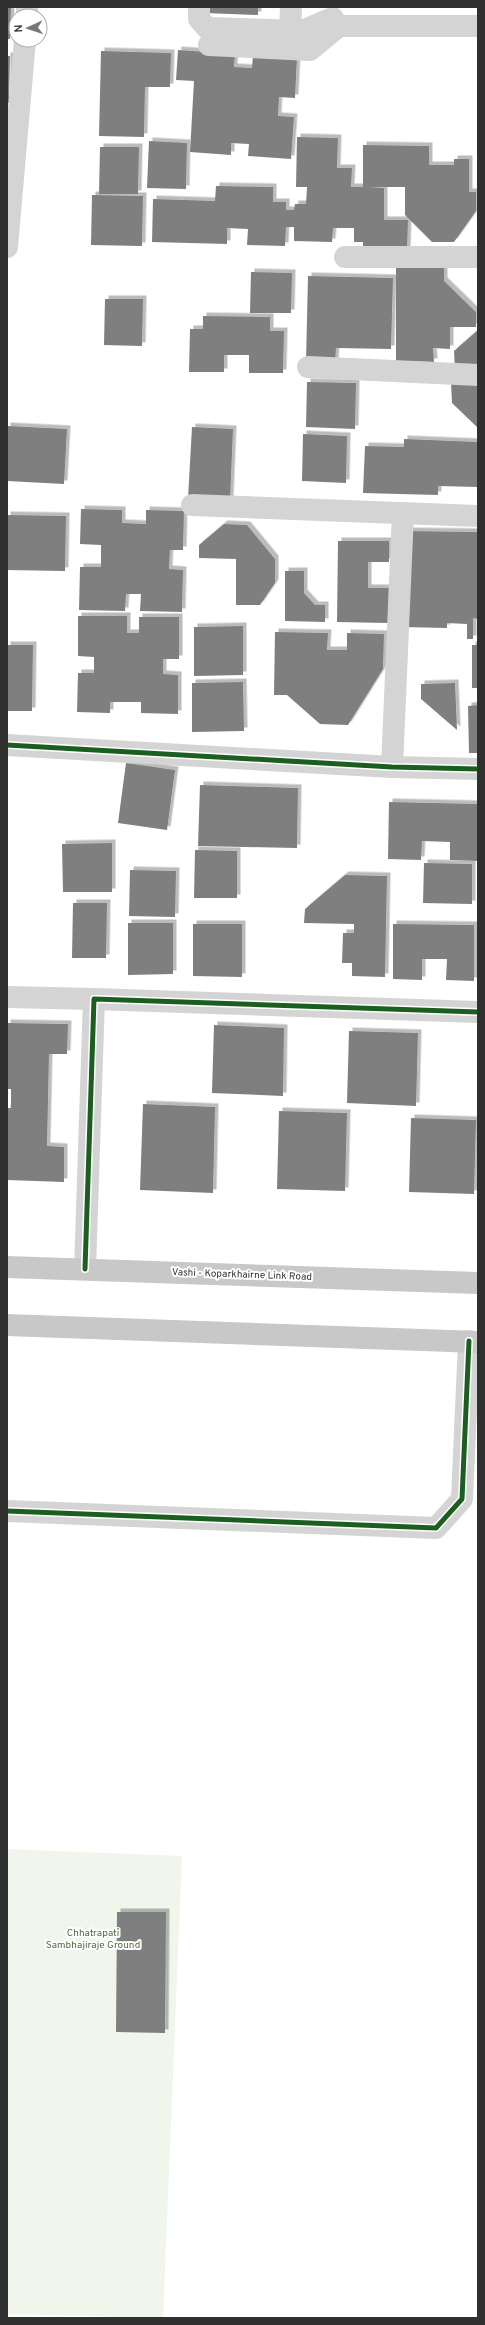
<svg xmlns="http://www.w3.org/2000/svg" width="485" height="2325" font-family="Overpass,sans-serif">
<defs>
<filter id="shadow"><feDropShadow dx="3.5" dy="-3.5" stdDeviation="0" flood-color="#0004"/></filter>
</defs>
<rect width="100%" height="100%" fill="#fff"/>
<polygon fill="#f0f6ec" points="7,1849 182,1856 163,2318 7,2314"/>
<g fill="#7f7f7f" filter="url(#shadow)">
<polygon points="7,7 11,7 10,39 7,39"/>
<polygon points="205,7 258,7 258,15 205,13"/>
<polygon points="178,50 235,54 234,67 252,68 253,55 297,57 295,98 279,97 278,116 294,117 291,159 248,156 249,144 231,143 231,155 190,152 194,81 176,80"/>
<polygon points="101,51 171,53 170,87 145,87 144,137 99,136"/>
<polygon points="7,56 10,56 9,103 7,103"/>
<polygon points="297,137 338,138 337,168 352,168 351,187 363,187 363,145 429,146 429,165 454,165 454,159 469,159 469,192 476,192 476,211 454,242 432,242 405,215 405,187 369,187 384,188 384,220 408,220 407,251 363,249 363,242 354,242 354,228 333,228 332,242 294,241 294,227 286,227 285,246 247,245 248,229 227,228 227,244 152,242 153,199 215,201 216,186 273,187 273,202 286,202 286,210 294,210 295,204 306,204 307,187 296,187"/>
<polygon points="149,141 187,143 186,189 147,188"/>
<polygon points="100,147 139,147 138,194 99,194"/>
<polygon points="92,195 143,196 142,246 91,245"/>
<polygon points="396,263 444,264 444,281 476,312 476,327 450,327 450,349 433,348 434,362 396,361"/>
<polygon points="251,272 292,273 291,313 250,313"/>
<polygon points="308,276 393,278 391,349 336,348 335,363 306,362"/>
<polygon points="105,299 143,299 142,346 104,345"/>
<polygon points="203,316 270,317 270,331 284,331 283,373 249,373 249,355 224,355 224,372 189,372 190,329 203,329"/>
<polygon points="478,330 478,370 455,371 454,351"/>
<polygon points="307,382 356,383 355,429 306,427"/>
<polygon points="451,382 478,382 478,428 452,403"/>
<polygon points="7,426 67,429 64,484 7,481"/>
<polygon points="192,427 233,429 230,501 188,499"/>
<polygon points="303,434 347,436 346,483 302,481"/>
<polygon points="404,439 478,442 478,487 438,486 438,495 363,493 365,446 404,447"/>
<polygon points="81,509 122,510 122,523 146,524 146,510 184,511 183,550 170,550 169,569 183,570 182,612 140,611 141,594 126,594 125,611 79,610 80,567 101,567 101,545 80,544"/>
<polygon points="7,515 66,516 65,571 7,570"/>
<polygon points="224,524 247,525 275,559 275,583 260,605 236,605 236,559 199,558 199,545"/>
<polygon points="403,531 478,532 478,619 473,618 473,639 467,639 467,624 447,623 447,628 402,627"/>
<polygon points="338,541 389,541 389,562 368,562 368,588 389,588 388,623 337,622"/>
<polygon points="285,571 304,571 304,593 315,605 325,605 325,622 285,621"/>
<polygon points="78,616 127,616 127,633 139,633 139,617 179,617 179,659 163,659 163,674 178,675 178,714 141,713 141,702 110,702 110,713 77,712 78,673 94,673 94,657 78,656"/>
<polygon points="243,626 243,675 194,676 194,627"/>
<polygon points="275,632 328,633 327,650 347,650 347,633 384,634 383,669 348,725 320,724 287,695 274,695"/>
<polygon points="7,645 33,645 32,711 7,711"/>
<rect x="472" y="645" width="6" height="43"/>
<polygon points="243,682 244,731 192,732 192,683"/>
<polygon points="455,683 457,730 421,699 421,684"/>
<polygon points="478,705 478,753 469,753 468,706"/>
<polygon points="126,763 175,770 167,830 118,823"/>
<polygon points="200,785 298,788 297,848 198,846"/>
<polygon points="389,802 478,804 478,861 450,860 450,842 422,841 421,860 388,859"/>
<polygon points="112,843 112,892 63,892 62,844"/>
<polygon points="195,850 237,851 237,898 194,898"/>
<polygon points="424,863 472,864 472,904 423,903"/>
<polygon points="130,870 176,871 175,917 129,916"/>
<polygon points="345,875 387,876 385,977 352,976 352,963 342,963 343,933 354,933 354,924 304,923 305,909"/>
<polygon points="73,903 107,903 106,958 72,958"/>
<polygon points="128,923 173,923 173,974 128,975"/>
<polygon points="193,924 242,924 242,977 193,976"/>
<polygon points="393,924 474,925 474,981 446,980 447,959 422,959 422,980 393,979"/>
<polygon points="7,1023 68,1024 67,1054 49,1054 47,1146 64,1147 64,1182 7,1180 7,1108 11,1108 11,1089 7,1089"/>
<polygon points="214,1025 284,1028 283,1096 212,1093"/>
<polygon points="349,1031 418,1033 416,1106 347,1103"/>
<polygon points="143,1104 215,1107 213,1193 140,1190"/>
<polygon points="279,1111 347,1113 345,1191 277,1189"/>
<polygon points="411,1118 476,1120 474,1194 409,1192"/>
<polygon points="117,1912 166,1912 165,2033 116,2032"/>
</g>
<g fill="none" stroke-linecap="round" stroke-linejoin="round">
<g stroke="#d4d4d4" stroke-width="22">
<polyline points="199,7 199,19 207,28 302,31 333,18"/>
<polyline points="27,16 27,7"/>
<polyline points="290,31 291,7"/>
<polyline points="209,45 310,50 339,26 478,26"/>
<polyline points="7,247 25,40"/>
<polyline points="345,257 478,257"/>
<polyline points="308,367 478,375"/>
<polyline points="192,505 478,516"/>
<polyline points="7,745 392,767 478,769"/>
<polyline points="392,767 403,513"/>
<polyline points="7,997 94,999"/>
<polyline points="85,1269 94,999 478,1012"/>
<polyline points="7,1511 436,1528 462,1499 469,1341"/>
</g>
<g stroke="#c8c8c8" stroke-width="22">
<polyline points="7,1267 478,1283"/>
<polyline points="7,1325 478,1342"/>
</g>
<defs>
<g id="cycleway">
<polyline points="7,745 392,767 478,769"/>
<polyline points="85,1269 94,999 478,1012"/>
<polyline points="7,1511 436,1528 462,1499 469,1341"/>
</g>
</defs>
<use href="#cycleway" stroke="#fff" stroke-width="8"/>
<use href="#cycleway" stroke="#1b5e20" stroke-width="5"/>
</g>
<g text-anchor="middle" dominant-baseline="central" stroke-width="4" stroke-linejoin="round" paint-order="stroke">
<g font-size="10" fill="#303030" stroke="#fff">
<text transform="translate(242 1275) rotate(2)">Vashi - Koparkhairne Link Road</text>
</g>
<g font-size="10" fill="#4b7039" stroke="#fff">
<text x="93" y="1933">Chhatrapati<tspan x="93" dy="12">Sambhajiraje Ground</tspan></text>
</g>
</g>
<rect width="485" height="2325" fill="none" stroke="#303030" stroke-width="16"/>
<g transform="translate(28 28) rotate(267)"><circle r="19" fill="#ffffff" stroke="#acacac"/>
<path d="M0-3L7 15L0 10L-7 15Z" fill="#787878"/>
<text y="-6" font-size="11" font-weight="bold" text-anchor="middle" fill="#303030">N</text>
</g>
</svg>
